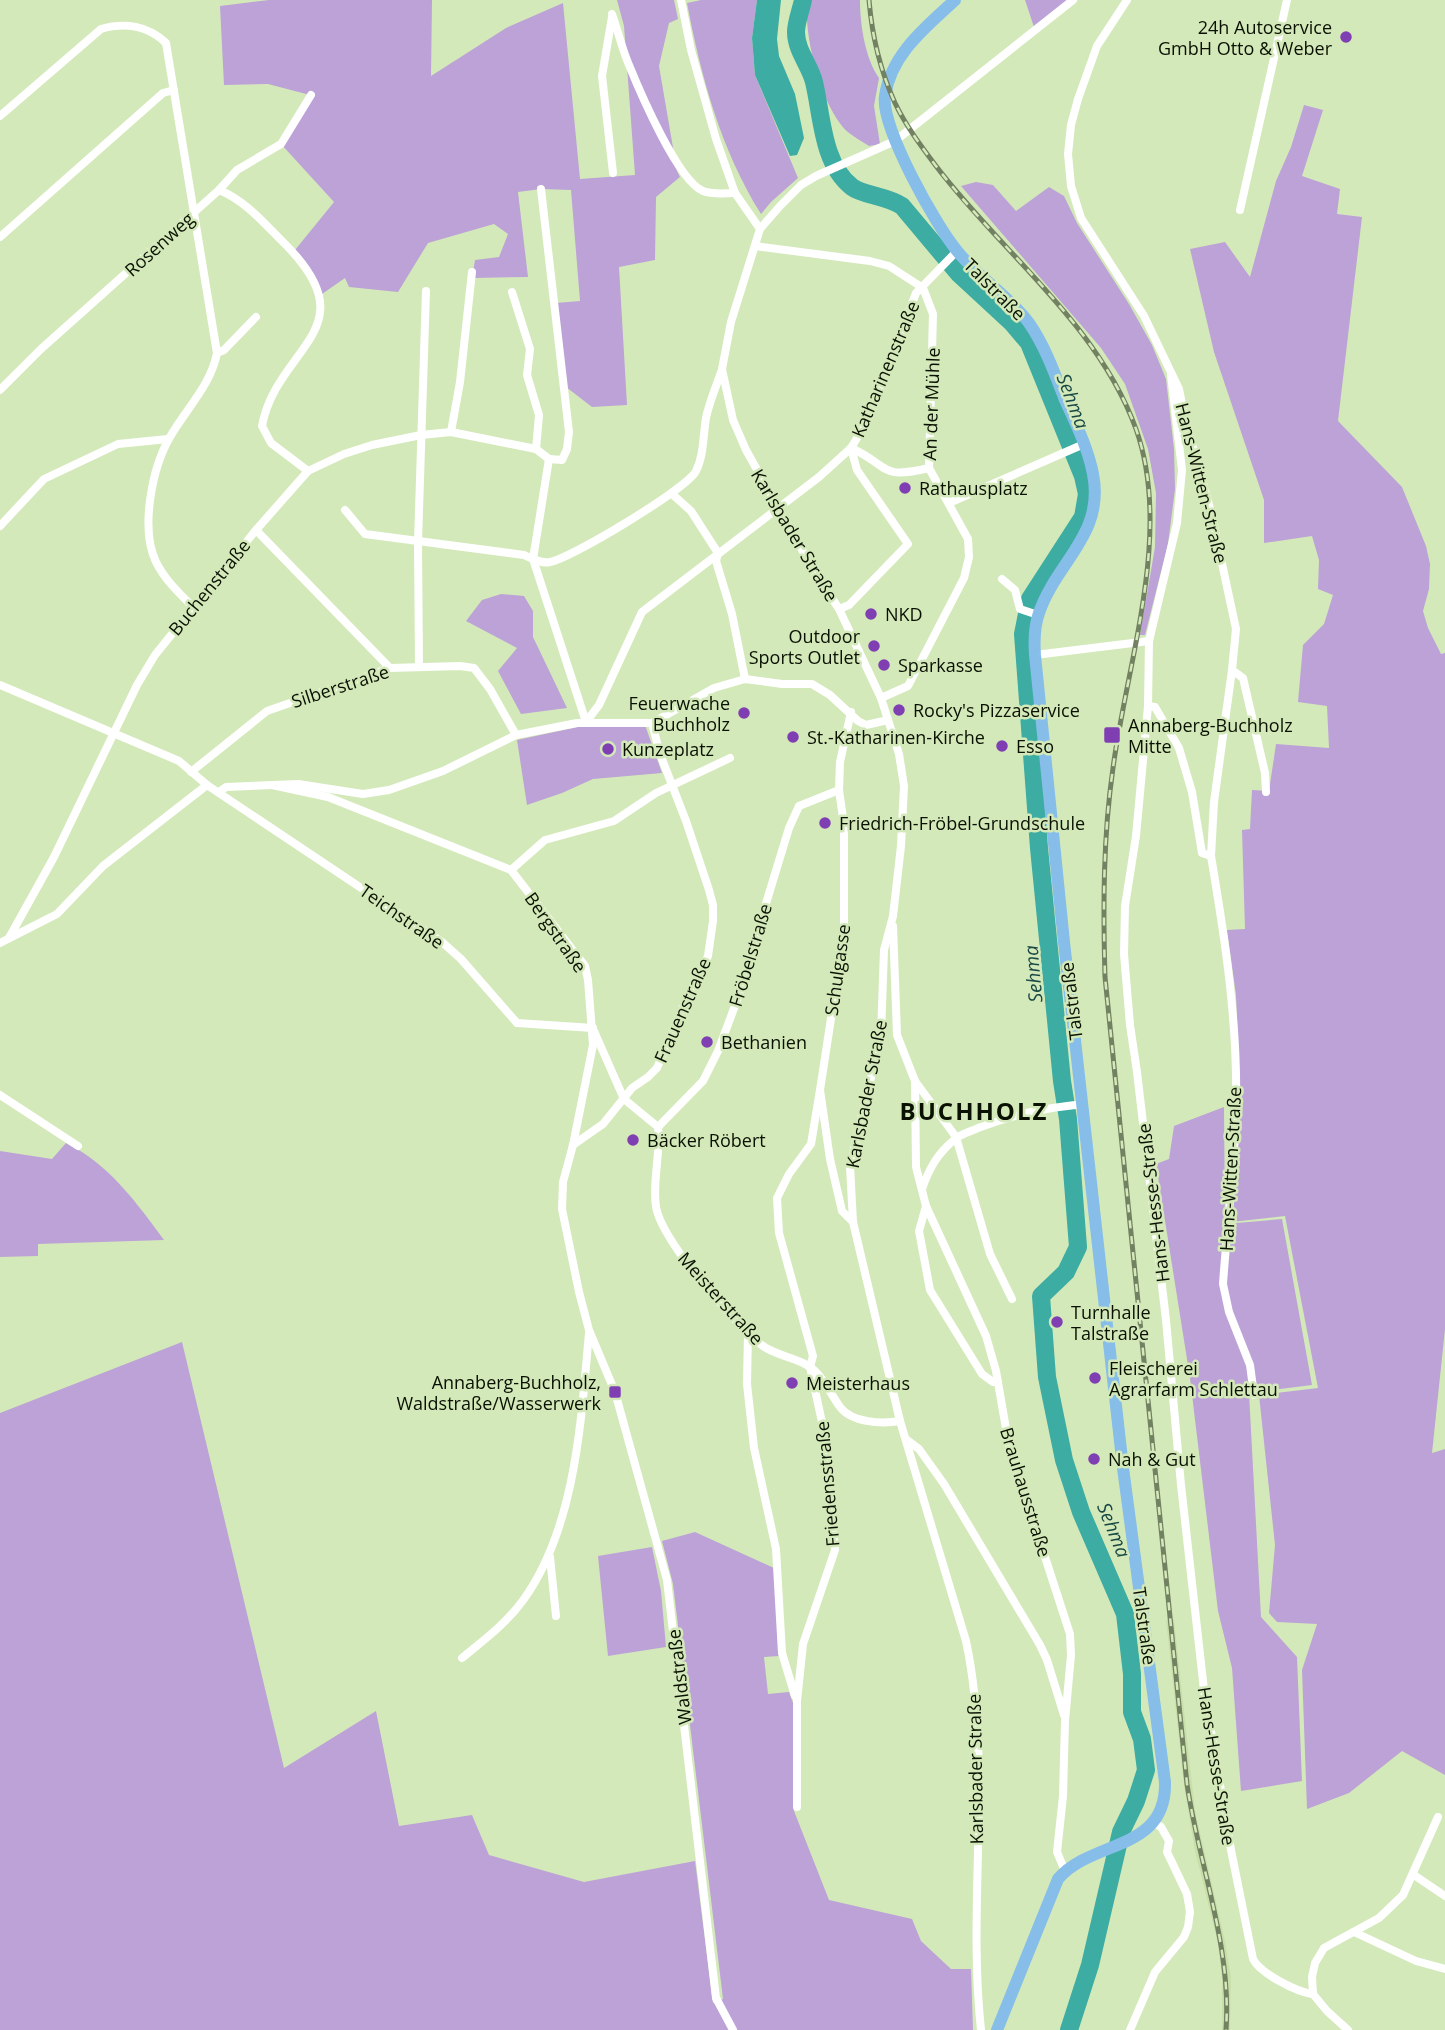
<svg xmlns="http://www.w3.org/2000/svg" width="1445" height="2030" font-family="'Open Sans',sans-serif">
<rect width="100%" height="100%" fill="#d4e9ba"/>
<polygon fill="#c8dfaa" points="1174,1619 1195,1811 1225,1941 1231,1977 1230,2030 1222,2030 1222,1978 1218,1943 1195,1851 1184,1785 1166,1620"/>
<g fill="#bca2d7">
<polygon points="269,0 432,0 431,76 506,28 563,3 580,179 635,175 624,26 617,0 674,0 678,19 669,23 659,66 677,171 680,177 656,197 655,260 619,267 627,405 592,407 566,387 556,303 580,301 571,190 541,189 518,192 528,277 472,278 475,260 499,257 508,234 494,224 428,243 398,292 349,287 345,278 322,294 295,250 334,202 281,144 310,95 268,84 224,85 220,6"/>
<path d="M701,0H757L752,38L755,75L798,178L771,202L761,214C721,150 701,77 687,3Z"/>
<path d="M807,0H860C860,24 865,58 879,78L874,106L880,144L869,146C860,140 848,134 842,126C819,97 804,36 807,0Z"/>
<polygon points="1025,0 1073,0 1035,30"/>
<polygon points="1304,105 1323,110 1302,176 1340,189 1337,214 1362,217 1338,421 1402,487 1426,546 1430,564 1429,589 1423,611 1428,628 1441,654 1445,653 1445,1329 1432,1453 1445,1449 1445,1775 1402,1751 1349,1793 1307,1809 1302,1670 1317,1624 1277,1622 1269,1613 1275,1545 1259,1395 1318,1388 1285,1216 1231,1222 1240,1091 1236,995 1227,930 1245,929 1242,830 1250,829 1252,790 1269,791 1276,744 1329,748 1327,706 1298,702 1303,645 1324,624 1333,595 1318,589 1319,560 1312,536 1264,543 1264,500 1214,352 1190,249 1225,242 1250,277 1276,181 1291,147"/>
<polygon points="976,182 993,185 1016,211 1049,187 1064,196 1077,223 1129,304 1152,345 1166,379 1174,449 1175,489 1168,544 1145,635 1140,635 1155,547 1156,493 1148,449 1125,384 1101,348 961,186"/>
<polygon points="501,594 524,596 533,611 533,637 567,708 521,714 498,671 517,648 466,621 482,600"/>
<polygon points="587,725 645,725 662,773 593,779 562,793 527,805 517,740"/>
<polygon points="1224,1107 1225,1224 1282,1219 1312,1385 1249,1393 1261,1617 1297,1657 1302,1781 1241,1791 1232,1668 1218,1611 1190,1378 1156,1164 1169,1159 1174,1126"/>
<path d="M66,1143C108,1163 137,1203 164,1240L38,1244V1256L0,1257V1151L52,1159Z"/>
<polygon points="182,1342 284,1768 376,1711 399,1826 472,1815 489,1855 584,1882 695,1861 713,2003 723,1999 673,1584 662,1541 695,1532 774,1568 779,1656 764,1657 768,1694 789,1692 793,1703 794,1811 829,1900 912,1919 921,1941 951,1969 971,1969 973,2030 0,2030 0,1413"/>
<polygon points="652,1547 661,1591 666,1647 608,1656 598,1556"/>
</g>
<polygon fill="#3daca2" points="757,0 781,0 777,39 779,56 795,94 804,138 797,155 790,156 755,75 752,38"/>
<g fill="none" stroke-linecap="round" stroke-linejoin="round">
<path stroke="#3daca2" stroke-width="18" d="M803,0C801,10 796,22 796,32C796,51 810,65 814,82C822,115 822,164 852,187C862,195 887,196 902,206L959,274L1012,323L1029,343L1083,476L1087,494L1083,517L1030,599L1023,634L1039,848L1062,1081L1068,1119L1078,1247L1066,1272L1041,1296L1047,1377L1064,1460L1081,1512L1125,1614L1132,1674V1712L1142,1739L1146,1770L1136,1801L1121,1832L1090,1965L1069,2030"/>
<g stroke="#fff" stroke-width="8">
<polyline points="681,0 691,50 716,139 735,193 760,229"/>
<polyline points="1127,0 1097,46 1078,99 1071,125 1068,154 1071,186 1081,218 1144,316 1179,389 1185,419 1211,512 1236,629 1232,670 1243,678 1265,773 1266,792"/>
<path d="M612,14C618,31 622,49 629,65C640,92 678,181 703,191C713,195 725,193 735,193"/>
<polyline points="612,17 602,76 613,173"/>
<path d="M0,116L101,29C125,22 148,26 166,43L217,353C211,385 186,409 170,437C152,468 140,529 156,562C165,580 179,593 193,607"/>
<polyline points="541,189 569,432 567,449 562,460 549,459"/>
<path d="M219,190C244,200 262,221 281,240C373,329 277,345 262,426L271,443L308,471"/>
<polyline points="1240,210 1287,0"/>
<polyline points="0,237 163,93 174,90"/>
<polyline points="755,246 870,261 889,266 923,288 933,314 929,468 968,539 969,557 964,578 908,686 881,698"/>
<polyline points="512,292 530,349 527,375 539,415 536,449"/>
<polyline points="217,353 224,350 256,317"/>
<path d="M1171,375L1182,470L1177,523L1149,641L1148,706L1136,836L1125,906L1124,954L1130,1025L1137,1072L1166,1320L1181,1485L1204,1690L1231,1850L1253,1959C1260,1973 1296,1992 1313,1994"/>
<polyline points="0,390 41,349 219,190 237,170 281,144 311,95"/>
<polyline points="451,432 460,382 472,272"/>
<path d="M851,448C891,466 878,480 929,468"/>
<polyline points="549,459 533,559 586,722"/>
<polyline points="672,494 691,511 718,553 716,561 732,614 745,679"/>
<polyline points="949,503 1084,444"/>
<path d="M345,510L365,534L524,555C531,558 542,564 550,562C570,559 688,488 696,471C704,455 703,436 706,418C709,403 716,387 721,372"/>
<polyline points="0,526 44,479 118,444 168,439"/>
<polyline points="256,530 390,668"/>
<polyline points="1002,579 1015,590 1020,609 1038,615"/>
<polyline points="839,609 849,605 908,544 857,470 851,448"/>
<polyline points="1035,655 1149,641"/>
<polyline points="419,667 418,542 426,291"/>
<polyline points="0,685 179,761 207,785 442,942 461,959 517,1023 593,1028"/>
<path d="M1148,706L1155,707L1179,748L1192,792L1202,853L1211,856C1225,939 1238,1023 1236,1107C1235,1166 1227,1225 1223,1284L1229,1312L1250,1365L1254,1395"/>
<polyline points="851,712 840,762 839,790 844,825 844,934 820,1090 830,1159 842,1211 853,1222"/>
<polyline points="586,722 599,705 642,612 819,477 851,448 866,423 916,293 957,251"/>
<polyline points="191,772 267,711 390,668 460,666 474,668 490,689 516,735"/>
<polyline points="272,785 328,797 511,870 585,966 588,980 593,1045 573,1145 563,1182 562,1209 579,1292 589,1330 615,1392 667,1580 716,1998 733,2030"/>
<polyline points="219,792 226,787 298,784 363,794 389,790 443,771 516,735 577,723 652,723 714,688 745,679 782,684 812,684 830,695 858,721 866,725 888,720"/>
<polyline points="1211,856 1214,802 1232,670"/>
<polyline points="511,870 545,840 614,821 656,793 730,758"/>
<polyline points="893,926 897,1035 915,1081 956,1137 990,1254 1012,1299"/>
<polyline points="9,938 54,857 137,685 155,655 256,530 308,471 344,454 372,445 421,435 451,432 536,449 549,459"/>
<polyline points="0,943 57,914 103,866 207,785"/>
<path d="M594,1031L624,1099L658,1127C661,1154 652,1181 656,1207C662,1241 735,1325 763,1346C778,1357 803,1358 816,1372C826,1382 832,1396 840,1407C852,1423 882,1424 900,1421"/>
<polyline points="915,1081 916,1167 926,1206 986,1336 996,1371 1009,1446 1070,1634 1071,1655 1065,1721 1063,1796 1057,1852 1065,1871"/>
<polyline points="0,1095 78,1146"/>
<polyline points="658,1127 703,1081 718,1051 748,971 757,933 789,828 799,806 839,790"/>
<polyline points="573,1145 603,1124 632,1088 648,1077 657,1068 685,1002 708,956 713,921 713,905 709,890 686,821 660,754 652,723"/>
<path d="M922,1189C929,1169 937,1154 954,1140C960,1134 970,1132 978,1128C1015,1114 1044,1108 1084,1104"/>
<polyline points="926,1206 919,1231 930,1290 982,1374 993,1382 998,1382"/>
<polyline points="748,1333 747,1384 754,1448 776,1549 782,1653 795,1696"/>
<polyline points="907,1440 919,1449 944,1484 1040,1645 1047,1660 1064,1715"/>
<polyline points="550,1557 556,1616"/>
<path d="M462,1658C484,1640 507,1623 524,1599C576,1526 581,1420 589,1333"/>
<polyline points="797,1807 797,1701 803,1644 835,1550 825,1436 810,1367 813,1356 779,1233 777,1198 789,1174 811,1144 820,1090"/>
<polyline points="1414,1875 1445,1896"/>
<polyline points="1354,1932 1416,1961 1445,1969"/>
<polyline points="1313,1994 1312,1977 1315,1963 1324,1948 1379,1918 1403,1895 1438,1817"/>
<polyline points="1313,1994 1327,2011 1348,2030"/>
<path d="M981,2030C967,1900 993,1769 966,1641L900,1421L853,1222L850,1166L881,1035L884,950L893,916L901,846L904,786L899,754L881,698L839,609L810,564L746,450L733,420L722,369L731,322L760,229L780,206L801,185L816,176L895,141L1073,0"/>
<polyline points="1130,2030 1155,1972 1184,1937 1188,1927 1190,1912 1187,1894 1167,1852 1169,1841 1161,1827 1153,1822"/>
</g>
<path stroke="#86bde9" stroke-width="12" d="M955,0C926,27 891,54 885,96C880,126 937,228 958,252C979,278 1009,296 1029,323C1045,346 1055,374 1065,400C1076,424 1088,448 1093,474C1105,535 1056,562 1039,613C1034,627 1034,641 1035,655L1064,942L1123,1468L1165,1782C1167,1852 1092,1839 1058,1879L997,2030"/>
<defs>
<path id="rail" d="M869,0C872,36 880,70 895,103C906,126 921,146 936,166C1002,253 1098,324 1136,429C1173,533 1127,662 1113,768C1103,837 1103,907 1105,977L1187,1784C1199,1866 1232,1946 1226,2030"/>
</defs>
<use href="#rail" stroke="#728161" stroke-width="5"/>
<use href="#rail" stroke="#d4e9ba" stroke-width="2.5" stroke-dasharray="8" stroke-linecap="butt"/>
</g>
<g fill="#803eb3" stroke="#d4e9ba" stroke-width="2.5">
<circle cx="1346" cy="37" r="7"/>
<circle cx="905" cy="488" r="7"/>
<circle cx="871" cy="614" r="7"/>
<circle cx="874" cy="646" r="7"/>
<circle cx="884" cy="665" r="7"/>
<circle cx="899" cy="710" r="7"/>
<circle cx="744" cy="713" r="7"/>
<rect x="1103" y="726" width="18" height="18" rx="3.5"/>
<circle cx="793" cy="737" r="7"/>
<circle cx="1002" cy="746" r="7"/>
<circle cx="608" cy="749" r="7"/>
<circle cx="825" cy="823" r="7"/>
<circle cx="707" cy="1042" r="7"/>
<circle cx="633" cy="1140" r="7"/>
<circle cx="1057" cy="1322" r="7"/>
<circle cx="1095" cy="1378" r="7"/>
<circle cx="792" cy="1383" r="7"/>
<rect x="608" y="1385" width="14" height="14" rx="3.5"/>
<circle cx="1094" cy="1459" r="7"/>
</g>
<g text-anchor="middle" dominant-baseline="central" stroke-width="5" stroke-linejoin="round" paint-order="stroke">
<g font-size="18" fill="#0a1102" stroke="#d4e9ba" text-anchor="start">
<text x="1332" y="27" text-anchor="end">24h Autoservice<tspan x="1332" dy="21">GmbH Otto &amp; Weber</tspan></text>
<text x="919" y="488">Rathausplatz</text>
<text x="885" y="614">NKD</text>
<text x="860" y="636" text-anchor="end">Outdoor<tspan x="860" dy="21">Sports Outlet</tspan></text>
<text x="898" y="665">Sparkasse</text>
<text x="730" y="703" text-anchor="end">Feuerwache<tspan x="730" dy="21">Buchholz</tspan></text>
<text x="913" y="710">Rocky's Pizzaservice</text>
<text x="1128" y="725">Annaberg-Buchholz<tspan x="1128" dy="21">Mitte</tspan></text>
<text x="807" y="737">St.-Katharinen-Kirche</text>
<text x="1016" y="746">Esso</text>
<text x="622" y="749">Kunzeplatz</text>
<text x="839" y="823">Friedrich-Fröbel-Grundschule</text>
<text x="721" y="1042">Bethanien</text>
<text x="647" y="1140">Bäcker Röbert</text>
<text x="1071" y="1312">Turnhalle<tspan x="1071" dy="21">Talstraße</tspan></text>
<text x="1109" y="1368">Fleischerei<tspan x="1109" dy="21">Agrarfarm Schlettau</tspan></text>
<text x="601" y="1382" text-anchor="end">Annaberg-Buchholz,<tspan x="601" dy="21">Waldstraße/Wasserwerk</tspan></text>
<text x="806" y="1383">Meisterhaus</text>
<text x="1108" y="1459">Nah &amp; Gut</text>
</g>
<g font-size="18" fill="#0a1102" stroke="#d4e9ba">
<text transform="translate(159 244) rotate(-42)">Rosenweg</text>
<text transform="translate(995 289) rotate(45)">Talstraße</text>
<text transform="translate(885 369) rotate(-67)">Katharinenstraße</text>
<text transform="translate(931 404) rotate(-88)">An der Mühle</text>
<text transform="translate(1202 483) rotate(76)">Hans-Witten-Straße</text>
<text transform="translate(795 535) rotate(59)">Karlsbader Straße</text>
<text transform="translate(209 587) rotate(-51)">Buchenstraße</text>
<text transform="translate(340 686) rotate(-18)">Silberstraße</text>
<text transform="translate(402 916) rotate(35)">Teichstraße</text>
<text transform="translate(556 932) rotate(55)">Bergstraße</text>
<text transform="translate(750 955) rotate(-73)">Fröbelstraße</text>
<text transform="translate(837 970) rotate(-82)">Schulgasse</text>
<text transform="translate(1071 1001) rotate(-97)">Talstraße</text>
<text transform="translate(682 1010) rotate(-66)">Frauenstraße</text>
<text transform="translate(866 1094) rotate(-79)">Karlsbader Straße</text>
<text transform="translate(1230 1169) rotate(-87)">Hans-Witten-Straße</text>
<text transform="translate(1153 1203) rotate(-97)">Hans-Hesse-Straße</text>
<text transform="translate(721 1298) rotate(48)">Meisterstraße</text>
<text transform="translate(827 1484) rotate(-95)">Friedensstraße</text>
<text transform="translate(1026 1492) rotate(73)">Brauhausstraße</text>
<text transform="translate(1145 1626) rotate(82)">Talstraße</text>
<text transform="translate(679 1677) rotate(-97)">Waldstraße</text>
<text transform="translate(1217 1766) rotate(81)">Hans-Hesse-Straße</text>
<text transform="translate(975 1769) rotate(-91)">Karlsbader Straße</text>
</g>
<g font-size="19" font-style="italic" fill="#194945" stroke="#d4e9ba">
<text transform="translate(1073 401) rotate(69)">Sehma</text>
<text transform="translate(1033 974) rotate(-95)">Sehma</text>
<text transform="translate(1114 1530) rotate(68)">Sehma</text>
</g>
<g font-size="24" font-weight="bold" letter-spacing="2" fill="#0a1102" stroke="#d4e9ba">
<text x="974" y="1110">BUCHHOLZ</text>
</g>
</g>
</svg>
